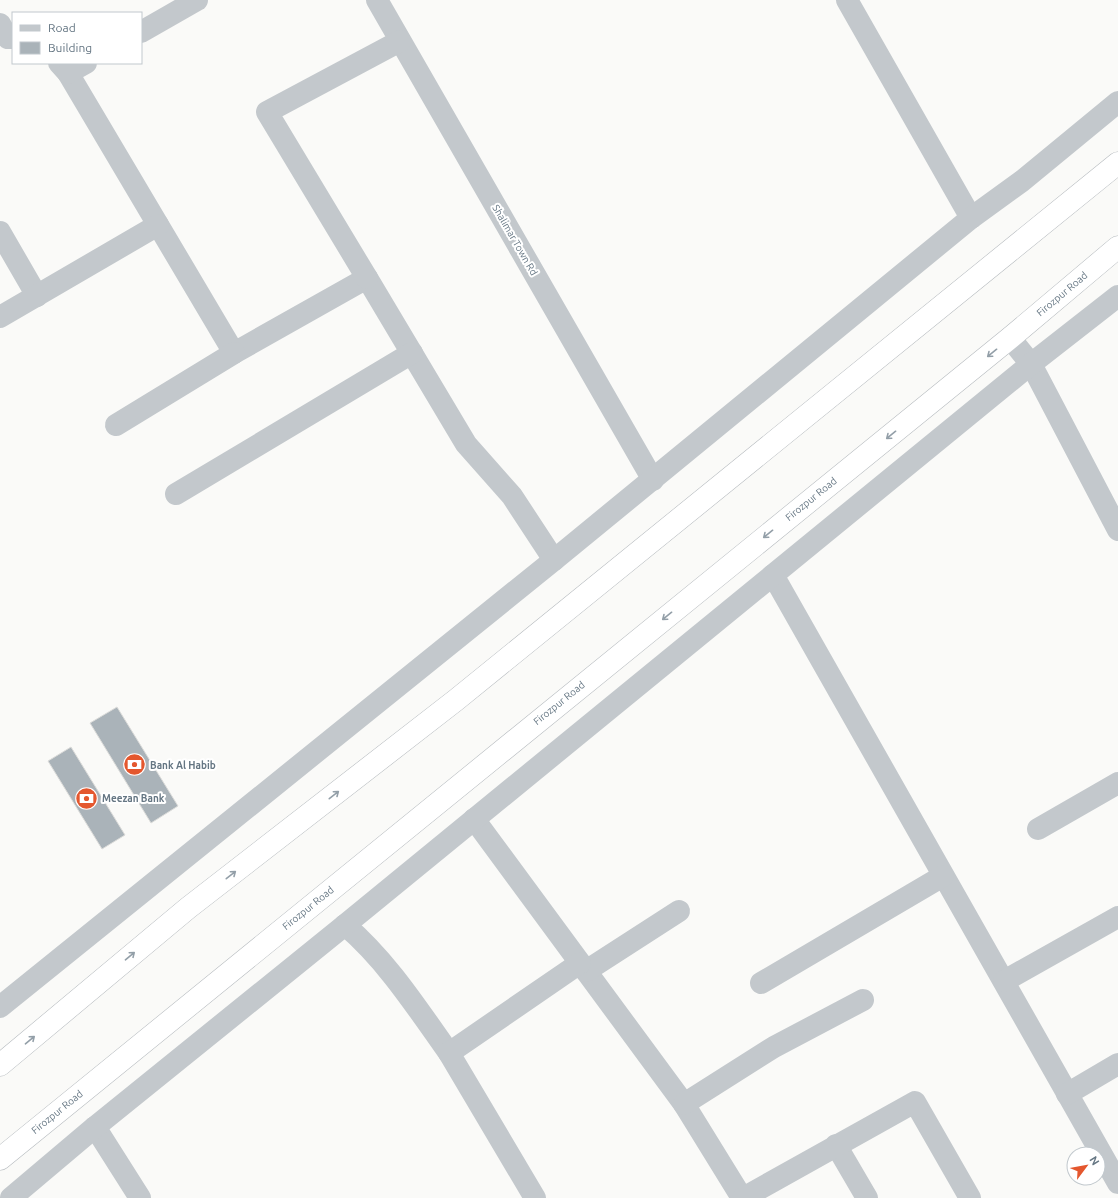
<svg xmlns="http://www.w3.org/2000/svg" width="1118" height="1198" font-family="Ubuntu,sans-serif">
<rect width="100%" height="100%" fill="#fafaf8"/>
<g fill="#aab3b9" stroke="#dcdcda">
<polygon points="117,707 178,806 151,823 90,723"/>
<polygon points="71,747 125,835 102,849 48,761"/>
</g>
<g fill="none" stroke-linecap="round" stroke-linejoin="round">
<defs>
<g id="trunk">
<polyline points="0,1065 188,908 456,700 1118,163"/>
<polyline points="0,1159 1010,338 1118,247"/>
</g>
</defs>
<use href="#trunk" stroke="#b4b9bd" stroke-width="23"/>
<g stroke="#c3c8cc" stroke-width="22">
<polyline points="377,0 653,480"/>
<polyline points="847,0 971,218"/>
<polyline points="0,24 8,38 13,38"/>
<polyline points="141,32 197,0"/>
<polyline points="59,63 68,73 234,353 367,278 466,444 512,496 554,560"/>
<polyline points="68,73 86,63"/>
<polyline points="0,232 37,296"/>
<polyline points="367,278 267,112 400,41"/>
<polyline points="0,317 158,225"/>
<polyline points="1010,338 1031,364 1118,530"/>
<polyline points="116,425 234,353"/>
<polyline points="176,494 412,353"/>
<polyline points="773,575 1118,1183"/>
<polyline points="474,819 684,1104 742,1198"/>
<polyline points="1038,829 1118,783"/>
<path d="M345,925C387,961 417,1008 449,1053"/>
<polyline points="586,971 679,911"/>
<polyline points="1004,981 1118,917"/>
<polyline points="761,983 943,876"/>
<polyline points="0,1007 554,560 971,218 1022,181 1118,102"/>
<polyline points="1067,1094 1118,1064"/>
<polyline points="684,1104 774,1047 863,1000"/>
<polyline points="95,1127 140,1198"/>
<polyline points="836,1145 867,1198"/>
<polyline points="11,1198 95,1127 345,925 1031,364 1118,296"/>
<polyline points="535,1198 449,1053 580,963"/>
<polyline points="743,1198 915,1102 970,1198"/>
</g>
<use href="#trunk" stroke="#fff" stroke-width="22"/>
</g>
<defs><path id="oneway-shaft" d="M-6 0H5M1.5-3L5.5 0L1.5 3" fill="none" stroke-width="1.6" stroke-linecap="round" stroke-linejoin="round"/></defs>
<g stroke="#939fa8">
<use href="#oneway-shaft" transform="translate(992 353) rotate(141)"/>
<use href="#oneway-shaft" transform="translate(891 435) rotate(141)"/>
<use href="#oneway-shaft" transform="translate(768 534) rotate(141)"/>
<use href="#oneway-shaft" transform="translate(667 616) rotate(141)"/>
<use href="#oneway-shaft" transform="translate(334 795) rotate(-38)"/>
<use href="#oneway-shaft" transform="translate(231 875) rotate(-38)"/>
<use href="#oneway-shaft" transform="translate(130 956) rotate(-40)"/>
<use href="#oneway-shaft" transform="translate(30 1040) rotate(-40)"/>
</g>
<defs>
<symbol id="bank-disc" viewBox="-11 -11 22 22"><circle r="9.5" fill="#e4572e" stroke="#fff"/><path d="M-6-4H6V4H-6ZM0-2.3a2.3 2.3 0 1 0 0 4.6a2.3 2.3 0 1 0 0-4.6Z" fill="#fff"/></symbol>
</defs>
<g fill-rule="evenodd">
<use href="#bank-disc" x="122" y="752" width="25" height="25"/>
<use href="#bank-disc" x="74" y="786" width="25" height="25"/>
</g>
<g text-anchor="middle" dominant-baseline="central" stroke-width="4" stroke-linejoin="round" paint-order="stroke">
<g font-size="10" fill="#657683" stroke="#fff">
<text transform="translate(515 240) rotate(60)">Shalimar Town Rd</text>
<text transform="translate(1062 294) rotate(-40)">Firozpur Road</text>
<text transform="translate(811 499) rotate(-39)">Firozpur Road</text>
<text transform="translate(559 703) rotate(-39)">Firozpur Road</text>
<text transform="translate(308 908) rotate(-39)">Firozpur Road</text>
<text transform="translate(57 1112) rotate(-39)">Firozpur Road</text>
</g>
<g font-size="10" font-weight="bold" fill="#657683" stroke="#fff" text-anchor="start">
<text x="150" y="765">Bank Al Habib</text>
<text x="102" y="798">Meezan Bank</text>
</g>
</g>
<rect x="12" y="12" width="130" height="52" fill="#ffffff" stroke="#c1c8cd"/>
<rect x="20" y="25" width="20" height="6" fill="#c3c8cc" stroke="#c1c8cd"/>
<text x="48" y="32" font-size="12" fill="#657683">Road</text>
<rect x="20" y="42" width="20" height="12" fill="#aab3b9" stroke="#c1c8cd"/>
<text x="48" y="52" font-size="12" fill="#657683">Building</text>
<g transform="translate(1086 1166) rotate(58)"><circle r="19" fill="#ffffff" stroke="#c1c8cd"/>
<path d="M0-3L7 15L0 10L-7 15Z" fill="#e4572e"/>
<text y="-6" font-size="11" font-weight="bold" text-anchor="middle" fill="#657683">N</text>
</g>
</svg>
